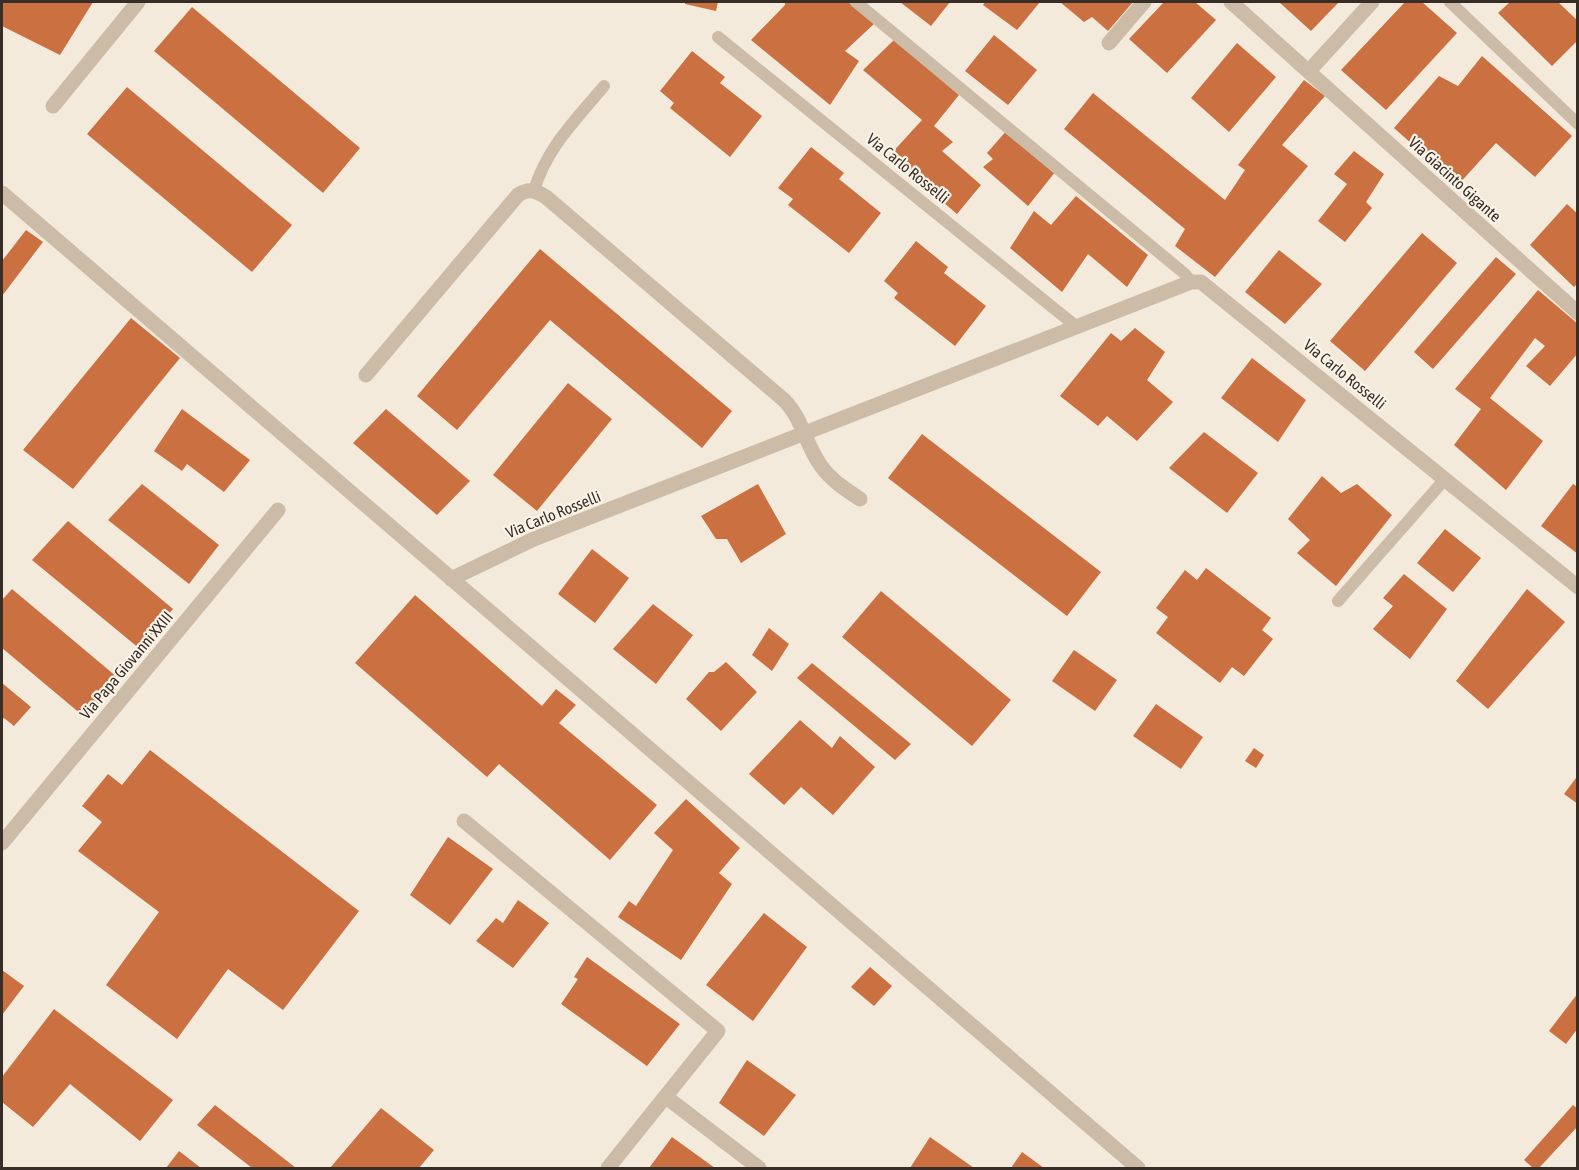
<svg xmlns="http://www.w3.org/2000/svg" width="1579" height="1170" font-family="'Asap Condensed',sans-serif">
<rect width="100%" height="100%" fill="#f3eadb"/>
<g fill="#cb7141">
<polygon points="2,2 93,2 60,55 2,26"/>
<polygon points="685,2 718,2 716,11 685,4"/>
<polygon points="785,2 848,2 875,23 845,51 859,61 830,105 751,40 785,5"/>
<polygon points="900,2 950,2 931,26"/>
<polygon points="985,2 1040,2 1017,30 983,5"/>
<polygon points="1060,2 1133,2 1108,31 1092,17 1084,22"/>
<polygon points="1164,2 1195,2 1216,20 1167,73 1129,39"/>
<polygon points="1279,2 1339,2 1311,31"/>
<polygon points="1405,2 1422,2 1457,33 1386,110 1341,70"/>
<polygon points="1510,2 1558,2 1578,21 1578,40 1552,66 1498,13"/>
<polygon points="192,7 360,148 323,193 154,51"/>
<polygon points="994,35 1037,70 1008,105 965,71"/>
<polygon points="894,40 959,95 934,126 953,142 942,151 981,185 957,214 889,156 922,120 863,70"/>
<polygon points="1237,43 1276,77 1229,132 1191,98"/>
<polygon points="692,51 725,77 720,83 762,116 730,157 670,108 674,103 660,91"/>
<polygon points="1482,56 1572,136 1535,177 1496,143 1458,185 1394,128 1439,76 1458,86"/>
<polygon points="1304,80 1325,96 1282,145 1308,166 1215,277 1175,246 1185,229 1064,129 1093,93 1225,200 1245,170 1238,165"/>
<polygon points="127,87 292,225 252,272 87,134"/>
<polygon points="1008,129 1056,171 1028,206 983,167 993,159 987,153"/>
<polygon points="811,147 844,173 839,179 881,213 849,253 788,205 793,199 778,188"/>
<polygon points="1354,151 1384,174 1366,202 1372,208 1345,242 1318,221 1347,184 1334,174"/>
<polygon points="1076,196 1148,255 1127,287 1088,254 1062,292 1010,248 1034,211 1051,225"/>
<polygon points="1567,204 1578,214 1578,283 1574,287 1530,245"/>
<polygon points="26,230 43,242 2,296 2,261"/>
<polygon points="1422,233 1457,263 1365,371 1330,341"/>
<polygon points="916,241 948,267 944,273 986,306 955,346 894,298 898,293 884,281"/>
<polygon points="540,249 732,411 702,448 550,320 457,430 417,396"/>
<polygon points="1279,250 1322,284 1285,324 1245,292"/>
<polygon points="1496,257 1516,274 1433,369 1414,352"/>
<polygon points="1538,290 1578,324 1578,353 1550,386 1526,366 1545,346 1535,338 1490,398 1543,441 1506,490 1454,445 1481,409 1455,389"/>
<polygon points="131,318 180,358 73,489 23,450"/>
<polygon points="1135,328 1165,352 1147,380 1173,402 1137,441 1107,416 1098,426 1060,396 1111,333 1121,341"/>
<polygon points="1252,358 1306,400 1278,442 1221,398"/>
<polygon points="568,383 612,419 537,511 493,475"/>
<polygon points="182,409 250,460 224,492 187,464 182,471 154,451"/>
<polygon points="386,409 470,481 437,515 353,443"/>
<polygon points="1204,432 1258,473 1227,513 1169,468"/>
<polygon points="922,434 1101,572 1067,616 888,478"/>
<polygon points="1322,476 1341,493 1357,484 1392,515 1336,586 1297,553 1310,540 1288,519"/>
<polygon points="142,484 219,545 189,584 108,520"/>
<polygon points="758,484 786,534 741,563 727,539 716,539 701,516"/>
<polygon points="1573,484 1578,487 1578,554 1541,526"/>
<polygon points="68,521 173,609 140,649 32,560"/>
<polygon points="1445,529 1481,558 1453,592 1417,563"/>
<polygon points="592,549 629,578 595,623 558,594"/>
<polygon points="1206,568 1271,618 1262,630 1273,639 1244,676 1232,667 1220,683 1156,633 1168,617 1156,608 1185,570 1197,580"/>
<polygon points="1404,574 1447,609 1410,659 1373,629 1393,606 1383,598"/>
<polygon points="12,589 117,677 88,720 2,648 2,600"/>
<polygon points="1527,589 1565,622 1488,709 1456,681"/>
<polygon points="881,591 1011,700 972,746 842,637"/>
<polygon points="415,595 542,706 556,689 576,705 559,723 657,805 610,860 499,764 487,777 355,663"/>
<polygon points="653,604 693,635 656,684 613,649"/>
<polygon points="769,628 789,644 772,671 752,655"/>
<polygon points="1074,650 1117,680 1095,711 1052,681"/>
<polygon points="726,662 757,692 721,731 686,699 709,672 714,672"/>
<polygon points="812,663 911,744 895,760 797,678"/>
<polygon points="2,683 31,707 14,726 4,718 2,720"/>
<polygon points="1156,704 1203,737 1181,769 1133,736"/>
<polygon points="800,720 832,748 840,736 875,767 833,815 801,787 784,805 749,774"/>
<polygon points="1254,748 1264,755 1256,768 1245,761"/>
<polygon points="150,750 359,911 283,1010 228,969 177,1039 106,985 159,912 78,851 102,822 82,806 108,774 122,785"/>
<polygon points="1576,778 1578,779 1578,804 1564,794"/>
<polygon points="686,799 740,848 719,873 732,884 681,960 618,917 629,901 636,906 673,850 654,833"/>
<polygon points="448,837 493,869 450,925 410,895"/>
<polygon points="518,900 549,923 513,968 476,941 496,918 503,923"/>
<polygon points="764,913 807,947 753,1021 706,985"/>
<polygon points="587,957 680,1024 647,1066 561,1004 578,979 574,977"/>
<polygon points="870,967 892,986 874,1006 851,987"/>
<polygon points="2,970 24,986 2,1015"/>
<polygon points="1578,993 1578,1028 1566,1044 1549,1031"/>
<polygon points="54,1009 173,1100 140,1141 70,1084 33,1127 2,1102 2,1077"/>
<polygon points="747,1060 796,1095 764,1136 719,1103"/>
<polygon points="215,1105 296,1168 252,1168 197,1125"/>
<polygon points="1573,1105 1578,1109 1578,1126 1539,1168 1533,1168 1524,1160"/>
<polygon points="381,1108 434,1150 419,1168 330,1168"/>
<polygon points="672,1137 715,1168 649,1168"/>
<polygon points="930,1137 974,1168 910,1168"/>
<polygon points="179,1151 201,1168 166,1168"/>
<polygon points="1022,1152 1044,1168 1011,1168"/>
</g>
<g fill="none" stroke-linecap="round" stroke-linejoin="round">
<g stroke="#ccbca7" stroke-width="12">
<polyline points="856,2 1185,274 1191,282"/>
<polyline points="1450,2 1578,124"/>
<polyline points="718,37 1077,327"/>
<path d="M534,190C548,146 575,121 604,86"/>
<polyline points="1338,601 1445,479"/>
</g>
<g stroke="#ccbca7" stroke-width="15">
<polyline points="1231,2 1578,313"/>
<polyline points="1109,43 1144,2"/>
<polyline points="1309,71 1372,2"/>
<polyline points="53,106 138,2"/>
<polyline points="2,193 1138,1168"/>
<path d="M366,375L518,195C528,188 535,190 546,197L784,400C802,418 806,445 821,466C831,480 845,489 860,499"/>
<polyline points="451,579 534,539 1191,282 1201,282 1578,587"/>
<polyline points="464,821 718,1031 608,1168"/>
<polyline points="2,843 278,510"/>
<polyline points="666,1097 759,1168"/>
</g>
</g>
<g text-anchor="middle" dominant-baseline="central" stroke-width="4.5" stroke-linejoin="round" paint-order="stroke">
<g font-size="16" fill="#382e28" stroke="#faf4e8">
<text transform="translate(908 168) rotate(39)">Via Carlo Rosselli</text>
<text transform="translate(1455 179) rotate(42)">Via Giacinto Gigante</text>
<text transform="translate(1345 374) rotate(39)">Via Carlo Rosselli</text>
<text transform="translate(553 514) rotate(-22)">Via Carlo Rosselli</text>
<text transform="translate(126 665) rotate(-50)">Via Papa Giovanni XXIII</text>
</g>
</g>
<rect width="1579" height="1170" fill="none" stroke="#382e28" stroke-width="6"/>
</svg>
